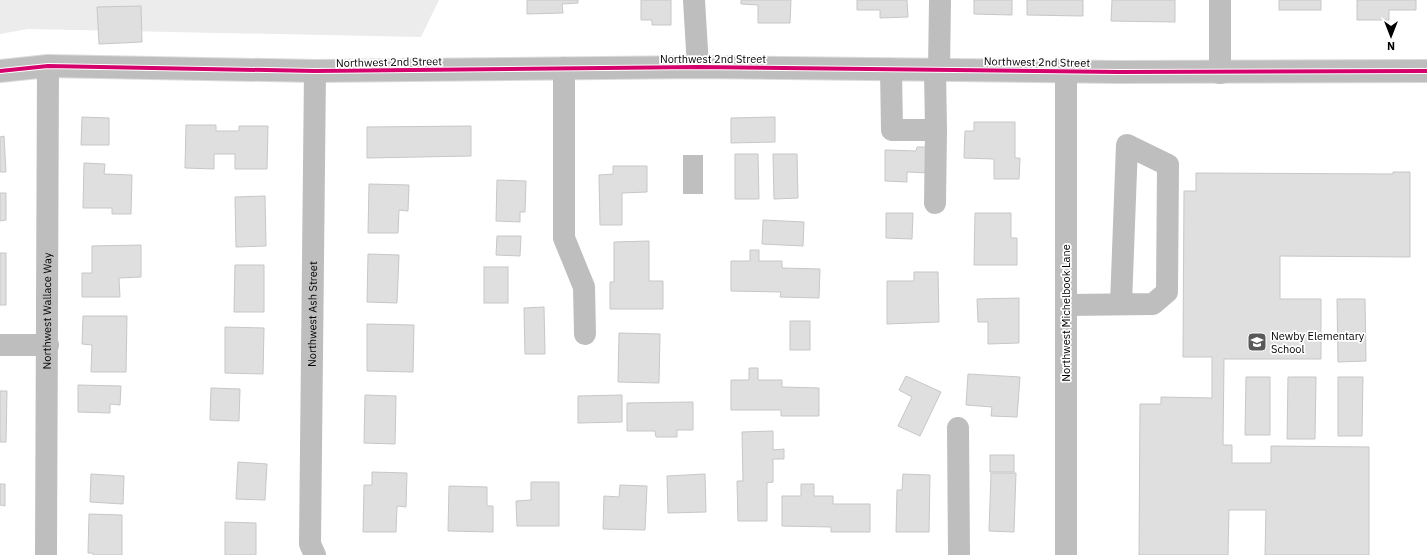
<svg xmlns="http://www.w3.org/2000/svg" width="1427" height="555" font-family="'IBM Plex Sans',sans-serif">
<rect width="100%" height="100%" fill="#fff"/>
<polygon fill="#ececec" points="0,0 439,0 421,37 28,29 0,34"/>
<rect fill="#bfbfbf" x="683" y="155" width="20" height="39"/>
<g fill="#dfdfdf" stroke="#c7c7c7">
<polygon points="527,0 578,0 578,3 562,4 563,13 527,14"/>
<polygon points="641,0 671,0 671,25 652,25 652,20 641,20"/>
<polygon points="741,0 791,0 790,23 758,23 758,5 741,4"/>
<polygon points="857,0 907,0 908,17 880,18 880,10 857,10"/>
<polygon points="974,0 1012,0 1012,15 974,14"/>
<polygon points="1027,0 1083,0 1083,16 1027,15"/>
<polygon points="1112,0 1175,0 1175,22 1111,21"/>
<rect x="1279" y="0" width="42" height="10"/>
<polygon points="1357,0 1416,0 1416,10 1389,10 1389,20 1357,20"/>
<polygon points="141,6 142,42 99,44 97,7"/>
<polygon points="82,117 109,118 109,145 81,145"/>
<polygon points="775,117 775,142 731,143 731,118"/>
<polygon points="974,122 1015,122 1015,158 1020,158 1019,179 994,179 994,159 964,158 965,131 974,131"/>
<polygon points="186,125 216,125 216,131 239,131 239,126 268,126 267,169 235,169 235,154 214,154 214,169 185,168"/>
<polygon points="471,126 471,156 367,158 367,127"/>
<polygon points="4,136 6,172 0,172 0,137"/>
<polygon points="917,147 932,147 931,173 907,172 907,182 885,181 885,150 916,151"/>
<polygon points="735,154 758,154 759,199 735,199"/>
<polygon points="773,154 797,154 798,198 774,199"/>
<polygon points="84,163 105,164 104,174 132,175 131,214 112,214 112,208 83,208"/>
<polygon points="613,166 647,166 647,192 622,193 622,225 600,225 599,175 613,174"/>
<polygon points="1393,172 1410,172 1410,257 1280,256 1280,299 1321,299 1321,359 1224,359 1223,445 1232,445 1232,463 1271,463 1271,446 1369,447 1369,555 1265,555 1266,510 1229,510 1228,555 1139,555 1140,404 1161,404 1161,397 1212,398 1212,357 1183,357 1184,191 1196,191 1196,173 1393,174"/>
<polygon points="497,180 526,181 525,212 520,212 520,222 496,221"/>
<polygon points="369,184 409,185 408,211 399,210 398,233 368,233"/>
<polygon points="0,193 6,193 6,220 0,221"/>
<polygon points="265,196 266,246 236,247 235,197"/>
<polygon points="886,213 913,213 912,239 886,238"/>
<polygon points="975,213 1011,213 1011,238 1017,238 1017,265 974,265"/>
<polygon points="763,220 804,222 803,246 762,244"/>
<polygon points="497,236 521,236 520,256 496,255"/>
<polygon points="649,241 649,281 663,281 663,309 610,309 610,282 614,282 614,242"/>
<polygon points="141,245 141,277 119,278 120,297 82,297 82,273 92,273 92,246"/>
<polygon points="750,250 759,250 759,261 782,261 782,268 820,269 819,298 780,297 781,292 731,291 731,261 750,261"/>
<rect x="0" y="253" width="6" height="52"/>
<polygon points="368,254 399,255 397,303 367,302"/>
<polygon points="235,265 264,265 264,312 234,312"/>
<rect x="484" y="267" width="24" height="36"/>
<polygon points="914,272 938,272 939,322 887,324 887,281 914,281"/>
<polygon points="1019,298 1019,343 988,344 988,322 978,322 977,299"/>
<polygon points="1337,299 1365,299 1366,361 1338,362"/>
<polygon points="544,307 545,354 525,354 524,308"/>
<polygon points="83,316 127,316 126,372 91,372 92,345 82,344"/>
<rect x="790" y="321" width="20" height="29"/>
<polygon points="367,324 414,325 413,372 367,371"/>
<polygon points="225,327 264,328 263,374 225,373"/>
<polygon points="619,333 660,334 659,383 618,382"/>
<polygon points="749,368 758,368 758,380 782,380 782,387 819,388 819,416 781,416 781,410 731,410 731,380 749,380"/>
<polygon points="968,374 1020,377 1017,417 991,416 992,407 966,405"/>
<polygon points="906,376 941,392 920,436 898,426 912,397 899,390"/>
<polygon points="1246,377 1270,377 1270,435 1245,435"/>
<polygon points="1288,377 1316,377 1315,439 1287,439"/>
<polygon points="1338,377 1363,377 1362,436 1338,436"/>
<polygon points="78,385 121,386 120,405 110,404 110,413 78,412"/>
<polygon points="211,388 240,389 239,421 210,420"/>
<polygon points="0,391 7,391 6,442 0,442"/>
<polygon points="365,395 396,396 395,444 364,443"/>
<polygon points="622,395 622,422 578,423 578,396"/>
<polygon points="693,402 693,430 677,430 677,437 656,437 655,431 627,431 627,403"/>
<polygon points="773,431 773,450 784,449 784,459 773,459 773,482 767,483 767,521 738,521 737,481 743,481 742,432"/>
<rect x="990" y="455" width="24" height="17"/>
<polygon points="238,462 267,464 265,500 236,499"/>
<polygon points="372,472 407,473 406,507 397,506 396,532 363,532 364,485 372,485"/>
<polygon points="991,473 1016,473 1014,532 989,531"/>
<polygon points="91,474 124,476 123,504 90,502"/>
<polygon points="705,474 706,512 668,513 667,476"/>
<polygon points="903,474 930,475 929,532 896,532 897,490 902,490"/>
<polygon points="531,482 559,482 559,526 517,526 516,501 531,500"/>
<polygon points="0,484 5,484 5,506 0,505"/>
<polygon points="801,484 814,484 814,496 833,496 833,504 870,504 870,532 831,532 831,527 782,526 782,496 801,496"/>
<polygon points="620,485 647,486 645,530 603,529 604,496 619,497"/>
<polygon points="449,486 487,487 487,506 493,506 493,532 448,531"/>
<polygon points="89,514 122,515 122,555 93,555 93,553 88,553"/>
<polygon points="225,522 256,523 256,555 225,555"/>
</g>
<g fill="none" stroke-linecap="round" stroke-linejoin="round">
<defs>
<polyline id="major" points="0,71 48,66 315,71 698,67 1118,72 1427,71"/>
</defs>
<use href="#major" stroke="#dbdbdb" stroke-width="24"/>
<g stroke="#bebebe" stroke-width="22">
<polyline points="694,0 698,67"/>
<polyline points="1220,0 1220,73"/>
<polyline points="564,68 564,238 584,287 585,334"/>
<polyline points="891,69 892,130 936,130 935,70"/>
<polyline points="939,70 940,0"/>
<polyline points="1066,72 1066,555"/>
<polyline points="935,203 936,130"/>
<polyline points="1066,305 1153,304 1167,292 1168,165 1127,145 1121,304"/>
<polyline points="0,345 48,345"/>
<polyline points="958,428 959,555"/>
<path id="s1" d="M46,555L48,66"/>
<path id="s2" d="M315,555L310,544L315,71"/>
</g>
<use href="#major" stroke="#bebebe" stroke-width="22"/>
<defs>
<polyline id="cycleway" points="0,71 48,66 315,71 698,67 1118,72 1427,71"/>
</defs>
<use href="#cycleway" stroke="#fff" stroke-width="6"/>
<use href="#cycleway" stroke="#d6006c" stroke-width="4"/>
</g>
<defs>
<symbol id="school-square" viewBox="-11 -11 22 22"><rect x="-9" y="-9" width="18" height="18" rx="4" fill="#595959" stroke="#fff"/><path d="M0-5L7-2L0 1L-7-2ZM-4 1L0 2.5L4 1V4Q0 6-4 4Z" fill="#fff"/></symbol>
</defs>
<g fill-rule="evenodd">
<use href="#school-square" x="1246" y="331" width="22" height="22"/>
</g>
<g text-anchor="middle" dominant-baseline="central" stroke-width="3.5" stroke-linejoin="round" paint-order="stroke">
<g font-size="11" fill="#000" stroke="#fff">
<text x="713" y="59">Northwest 2nd Street</text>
<text transform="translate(389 62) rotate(-1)">Northwest 2nd Street</text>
<text transform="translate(1037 62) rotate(1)">Northwest 2nd Street</text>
<text stroke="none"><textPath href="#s1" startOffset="244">Northwest Wallace Way</textPath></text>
<text transform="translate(1066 313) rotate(-90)">Northwest Michelbook Lane</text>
<text stroke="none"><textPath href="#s2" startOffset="242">Northwest Ash Street</textPath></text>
</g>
<g font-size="11" fill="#000" stroke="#fff" text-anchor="start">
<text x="1271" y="336">Newby Elementary<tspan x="1271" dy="13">School</tspan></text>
</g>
</g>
<g transform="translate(1391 36) rotate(180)" stroke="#ffffff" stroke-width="3" paint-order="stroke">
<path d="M0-3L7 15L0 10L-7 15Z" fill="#000000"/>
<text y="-6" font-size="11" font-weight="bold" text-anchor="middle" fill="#000000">N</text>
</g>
</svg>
